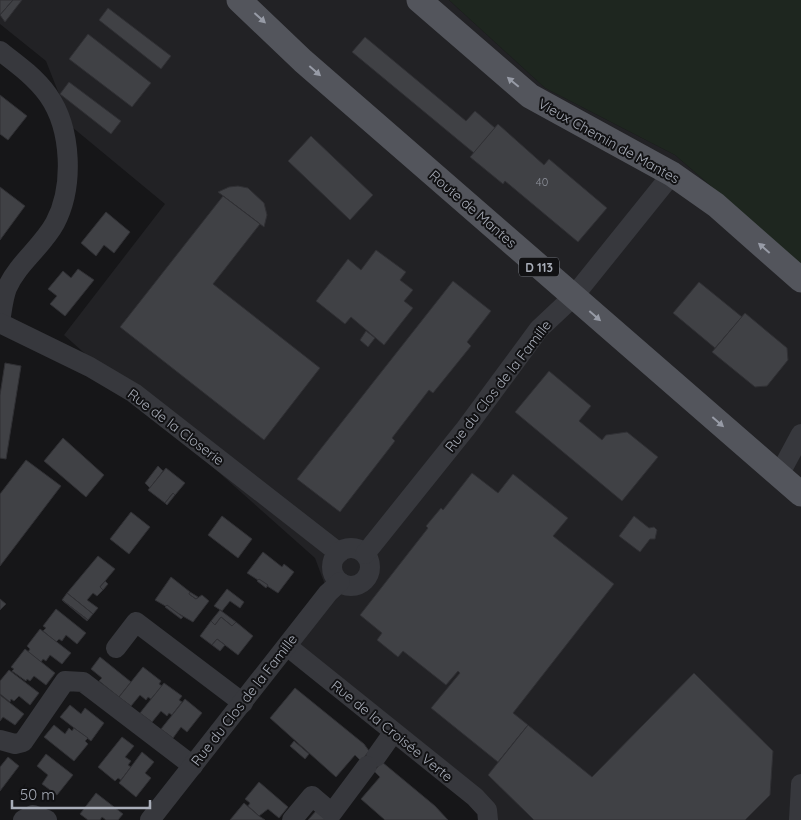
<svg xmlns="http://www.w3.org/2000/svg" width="801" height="820" font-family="Quicksand,sans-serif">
<rect width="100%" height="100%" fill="#161618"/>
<polygon fill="#222225" points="0,0 449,0 545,88 675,155 801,264 801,820 494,820 287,646 328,593 315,558 64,335 165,204 72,127 46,61 0,24"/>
<polygon fill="#1e261f" points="449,0 801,0 801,264 675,155 545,88"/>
<g fill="#404145" stroke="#303034">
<polygon points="0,0 13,0 0,15"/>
<polygon points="13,0 22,0 5,22 0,15"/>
<polygon points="108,8 171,56 161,69 99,20"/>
<polygon points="88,34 151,83 132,107 69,59"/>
<polygon points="365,37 466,121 475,111 495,128 474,153 352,52"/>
<polygon points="69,82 121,121 111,134 60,94"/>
<polygon points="0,95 27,116 8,140 0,134"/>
<polygon points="498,124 544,165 549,159 607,208 578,242 505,181 503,184 470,157"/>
<polygon points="311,136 373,195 350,220 288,161"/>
<polygon points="238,186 248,188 264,203 267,215 264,227 218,192 229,187"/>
<polygon points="0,187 25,206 0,240"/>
<polygon points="223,196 260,224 213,284 320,368 264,440 120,327"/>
<polygon points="106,212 130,232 114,253 104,245 96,256 81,243"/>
<polygon points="376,250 406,272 400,280 413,290 404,301 413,308 384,345 351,317 345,324 316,301 348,259 361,270"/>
<polygon points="78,269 94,280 65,316 50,304 57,296 48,289 63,271 71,278"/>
<polygon points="453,281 491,311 467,342 471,346 433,393 429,390 392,438 395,441 340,512 297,479"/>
<polygon points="699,282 742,317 715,348 673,313"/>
<polygon points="745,313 787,348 788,360 767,386 755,387 712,352"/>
<polygon points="366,331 375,338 368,347 360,340"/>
<polygon points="5,363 21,366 6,459 0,458 0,395"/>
<polygon points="549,371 591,406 579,421 602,440 606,435 627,432 658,457 622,501 515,412"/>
<polygon points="63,438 104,475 86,497 44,461"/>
<polygon points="26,460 61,486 0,566 0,494"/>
<polygon points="158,466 163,471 150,488 145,483"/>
<polygon points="166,468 185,483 175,495 173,493 165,503 148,490"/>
<polygon points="472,473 498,493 513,474 568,518 553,536 614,584 513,713 528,725 498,762 431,708 460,673 458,671 446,685 403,651 398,657 377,640 382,633 360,615 428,528 426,526 441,508 443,510"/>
<polygon points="173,493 175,495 167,505 165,503"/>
<polygon points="131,512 150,527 129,554 110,539"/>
<polygon points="222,516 252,539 238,558 208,535"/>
<polygon points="634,516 649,528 654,527 657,530 655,539 650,539 640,552 619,536"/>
<polygon points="263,552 282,567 284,564 294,572 278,593 247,573"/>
<polygon points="98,556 115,569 100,587 103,590 97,596 93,593 87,600 98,608 93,614 67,593"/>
<polygon points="171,577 190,592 189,594 196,599 202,595 209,601 193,622 155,600"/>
<polygon points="259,579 268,585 266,588 257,581"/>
<polygon points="105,581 108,584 103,590 100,587"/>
<polygon points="227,589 244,602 240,608 230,601 222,611 214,606"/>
<polygon points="190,592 198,597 196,599 189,594"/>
<polygon points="67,593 93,614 88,620 62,600"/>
<polygon points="0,599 6,604 0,610"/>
<polygon points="62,600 88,620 87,621"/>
<polygon points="167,605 183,617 181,619 165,607"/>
<polygon points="56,609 86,633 77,644 66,635 62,641 59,639 56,642 43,631 46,628 43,626"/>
<polygon points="220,610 236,622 232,626 221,617 215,625 211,621"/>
<polygon points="221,617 232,626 236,622 253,636 238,655 217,639 212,645 200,636 211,621 215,625"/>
<polygon points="40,629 71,653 62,664 50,655 46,661 43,659 41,662 28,652 30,649 27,646"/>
<polygon points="217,639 225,645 220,651 212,645"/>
<polygon points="25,649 55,673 46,685 34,676 30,681 27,679 26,681 12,671 14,669 11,667"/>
<polygon points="100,657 131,682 119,697 99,681 102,678 91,669"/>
<polygon points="143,667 161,681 159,684 162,686 151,699 148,697 146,700 140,695 131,706 119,697"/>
<polygon points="9,670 39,693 30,705 19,696 14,701 11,699 10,702 0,694 0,681"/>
<polygon points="694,673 773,751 770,795 745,820 534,820 488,775 528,725 592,777"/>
<polygon points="164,683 182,696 179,700 182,702 172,715 169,713 167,716 161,711 152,722 140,713"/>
<polygon points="295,688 364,744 369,751 361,761 355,755 336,777 270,718"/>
<polygon points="0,695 24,714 15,725 3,717 0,721"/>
<polygon points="185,699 202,713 187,732 181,727 173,738 161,729"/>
<polygon points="70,705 81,714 85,708 104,723 91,741 60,717"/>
<polygon points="54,725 65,734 69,728 72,731 74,728 88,738 85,741 88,744 74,761 44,737"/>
<polygon points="122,737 134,746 125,757 131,761 128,765 131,767 121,780 118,778 115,781 98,767"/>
<polygon points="294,741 309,754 305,759 290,746"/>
<polygon points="142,752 154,762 145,773 151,778 136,797 119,783"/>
<polygon points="46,754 73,775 57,795 42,784 48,775 37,766"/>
<polygon points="8,757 19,766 0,791 0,767"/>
<polygon points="382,762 435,806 448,820 385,820 361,799 380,777 374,771"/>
<polygon points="259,782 288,807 279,818 268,809 259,816 248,806 250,803 245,799"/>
<polygon points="96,793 123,814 118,820 106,820 102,817 100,820 88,820 80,814"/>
<polygon points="244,803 259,816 265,820 230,820"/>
<polygon points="316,811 327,820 308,820"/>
</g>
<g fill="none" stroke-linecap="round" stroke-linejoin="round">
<g stroke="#37383d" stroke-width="20">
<path d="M0,51C17,64 35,77 48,95C72,129 74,187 55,223C42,247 18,263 7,288C3,298 2,311 0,322"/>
<polyline points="0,323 90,367 134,393 339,553"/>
<polyline points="779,475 801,434"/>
<circle cx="351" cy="567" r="19"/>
<polyline points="365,554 466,428 539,329 573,297 672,174"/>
<polyline points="287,646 475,797 487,810 488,820"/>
<polyline points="116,648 136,622 243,703"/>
<polyline points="0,740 15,744 23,742 65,681 83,682 193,766"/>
<polyline points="376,757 393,733"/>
<polyline points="23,820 33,815 47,820"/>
<polyline points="150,820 328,593 340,582"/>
<polyline points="292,820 312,796 332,813 367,766"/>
<polyline points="799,820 801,784"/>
</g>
<g stroke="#53555c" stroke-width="25">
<polyline points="239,0 303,61 801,494"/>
<polyline points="419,0 530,96 672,174 716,205 801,280"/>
</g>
</g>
<defs><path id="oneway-solid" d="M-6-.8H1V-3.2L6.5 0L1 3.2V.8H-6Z" transform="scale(1.25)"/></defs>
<g fill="#979ba6">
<use href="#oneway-solid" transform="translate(260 18) rotate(42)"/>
<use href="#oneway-solid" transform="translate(315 71) rotate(41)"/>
<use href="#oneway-solid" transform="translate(513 82) rotate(-140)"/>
<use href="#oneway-solid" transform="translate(764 248) rotate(-139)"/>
<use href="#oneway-solid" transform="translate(595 316) rotate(41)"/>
<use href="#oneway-solid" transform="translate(718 422) rotate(41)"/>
</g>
<g text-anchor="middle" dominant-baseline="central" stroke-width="4" stroke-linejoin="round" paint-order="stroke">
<g font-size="11" fill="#8e929b">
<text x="542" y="182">40</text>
</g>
<rect fill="#111113" stroke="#7b7e86" stroke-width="1" x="519" y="257.5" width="40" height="19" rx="4"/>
<g font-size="12" font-weight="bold" fill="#a8adb8">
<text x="539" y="267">D 113</text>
</g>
<g font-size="14" fill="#a8adb8" stroke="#111113">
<text transform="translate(609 141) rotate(29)">Vieux Chemin de Mantes</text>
<text transform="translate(473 209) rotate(41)">Route de Mantes</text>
<text transform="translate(498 386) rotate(-52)">Rue du Clos de la Famille</text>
<text transform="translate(176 427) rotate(37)">Rue de la Closerie</text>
<text transform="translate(244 700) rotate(-52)">Rue du Clos de la Famille</text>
<text transform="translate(392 731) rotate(39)">Rue de la Croisée Verte</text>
</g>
</g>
<path d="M12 800v8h138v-8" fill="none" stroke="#a8adb8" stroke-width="2.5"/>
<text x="20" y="800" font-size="15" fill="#a8adb8" stroke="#111113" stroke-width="4" paint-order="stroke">50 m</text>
</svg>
